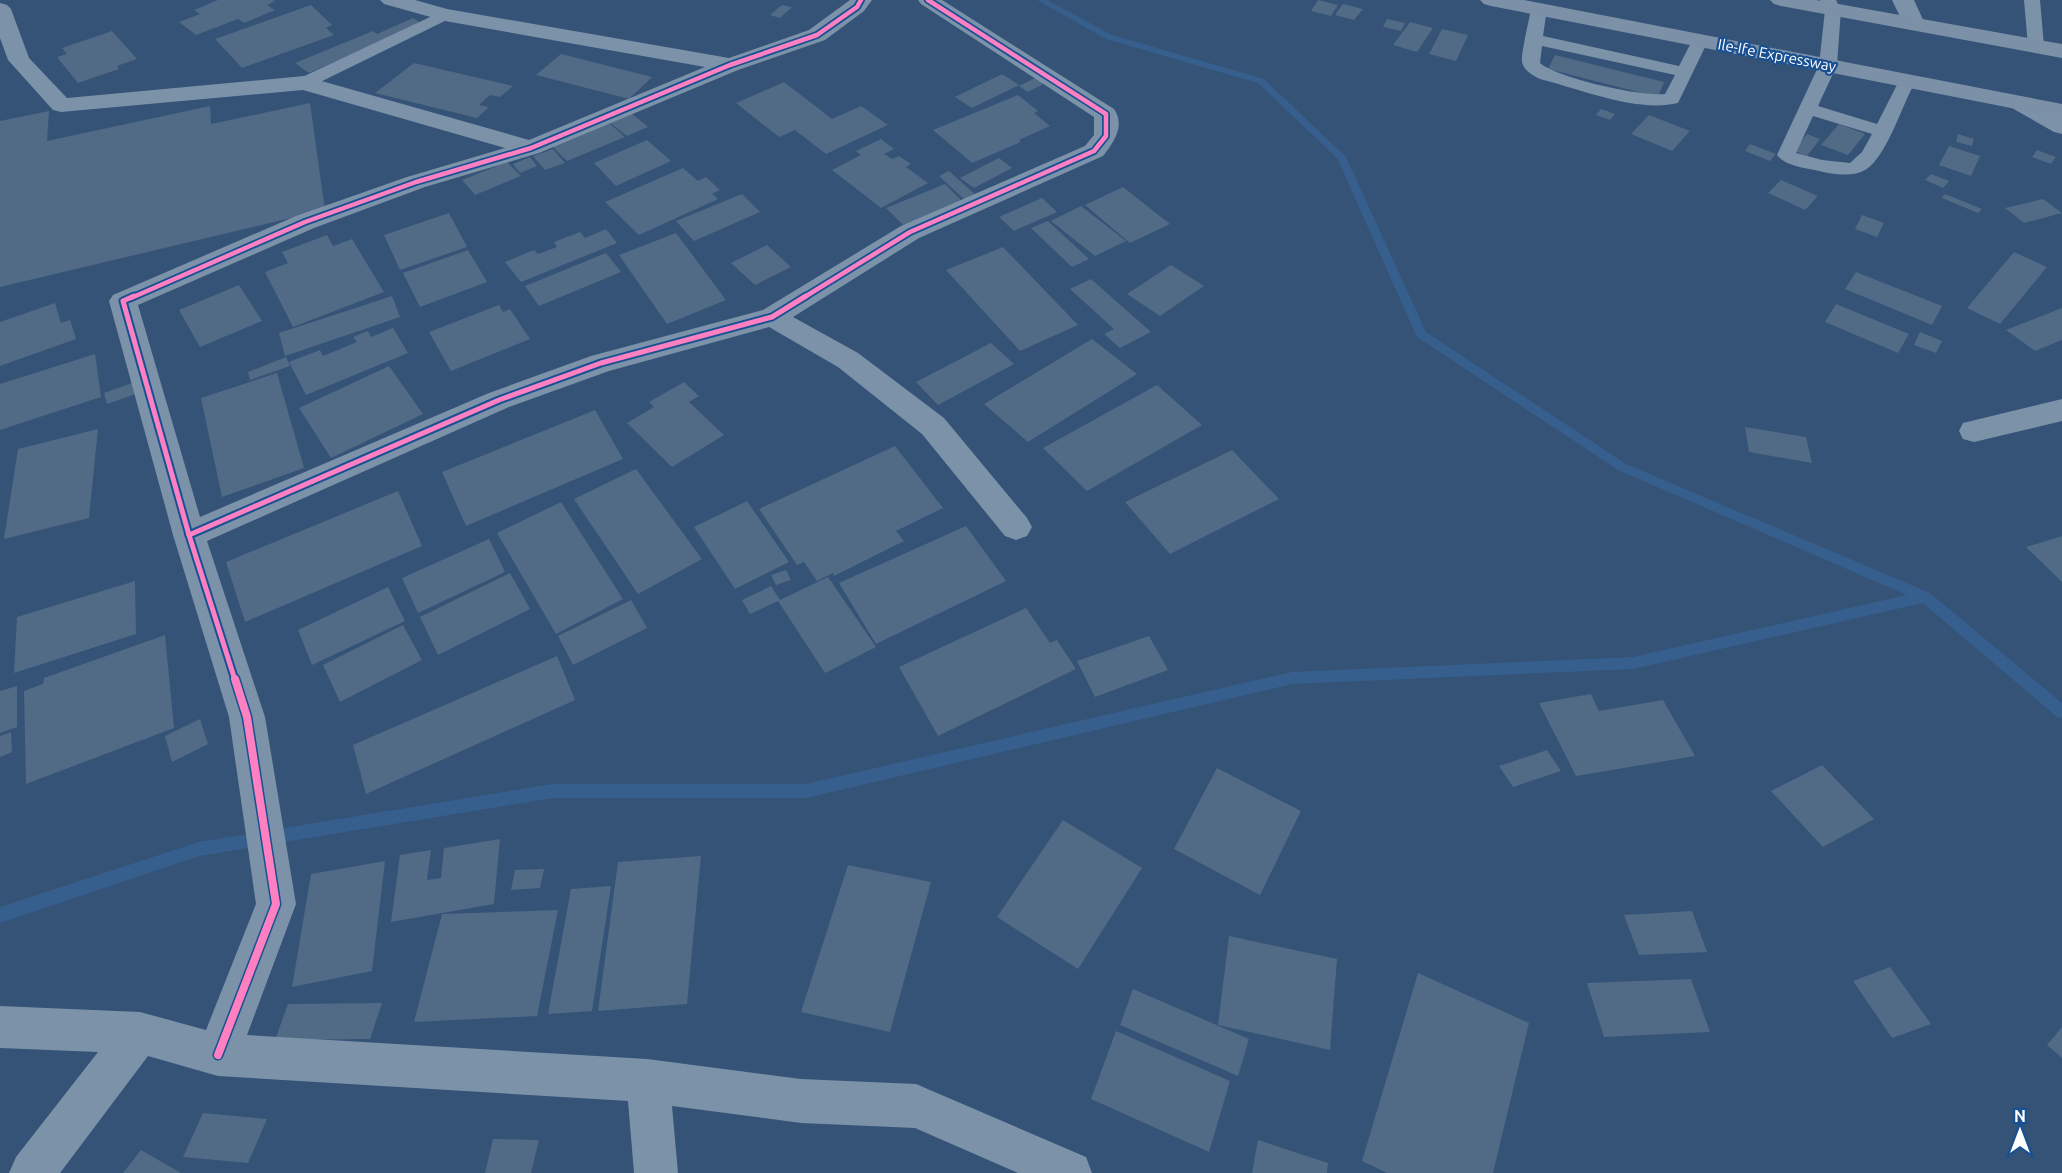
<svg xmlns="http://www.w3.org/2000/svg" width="2062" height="1173" font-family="Ubuntu,sans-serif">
<rect width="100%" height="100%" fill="#345377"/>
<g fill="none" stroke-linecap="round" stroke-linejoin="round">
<polygon fill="#375f8d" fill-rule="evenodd" points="1037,0 1047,0 1112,35 1264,79 1346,157 1426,332 1626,464 1930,593 2062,703 2062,718 2057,717 1923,603 1633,669 1292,684 806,798 553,798 199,856 0,923 0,907 199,842 553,784 806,784 1292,672 1633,657 1907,595 1618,470 1417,337 1337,158 1258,83 1106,39"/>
</g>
<g fill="#516a86">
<polygon points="218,0 273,0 275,1 267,5 275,10 244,23 238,19 196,35 179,22 200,14 194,10"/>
<polygon points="1318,0 1338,5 1331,16 1311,11"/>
<polygon points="1343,4 1363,9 1354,20 1335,15"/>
<polygon points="311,5 332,25 326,28 334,35 242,68 215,39"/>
<polygon points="782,5 792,7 780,18 770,15"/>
<polygon points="413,18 421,23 309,73 295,63 373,31 377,34"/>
<polygon points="1387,19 1405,23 1401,31 1383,27"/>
<polygon points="1410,22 1433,28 1417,52 1393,45"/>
<polygon points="1442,29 1468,35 1456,61 1429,54"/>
<polygon points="112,31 137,59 117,66 119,69 78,83 57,57 67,54 62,48"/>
<polygon points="561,54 652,77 629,99 536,75"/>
<polygon points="1555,55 1664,82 1658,97 1548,69"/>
<polygon points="414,63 513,86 500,97 490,95 479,105 489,107 477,118 375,93"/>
<polygon points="1002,74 1019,85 972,108 955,97"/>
<polygon points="1035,78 1045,83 1028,92 1019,86"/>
<polygon points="784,82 832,119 861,106 888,125 826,154 795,130 779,137 736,103"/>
<polygon points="1018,95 1038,111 1034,113 1050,126 1019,140 1021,142 972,163 933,130"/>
<polygon points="310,103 325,210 0,287 0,121 49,111 47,141 210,106 211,124"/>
<polygon points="1601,109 1615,114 1610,120 1596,115"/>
<polygon points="630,112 648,127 627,136 609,122"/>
<polygon points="1649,115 1690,131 1672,151 1631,134"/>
<polygon points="609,123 625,137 567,161 552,146"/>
<polygon points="1839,124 1865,134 1848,155 1821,145"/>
<polygon points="1807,134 1820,139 1807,156 1794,151"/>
<polygon points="1958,134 1974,139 1972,146 1956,142"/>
<polygon points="881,139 894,149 884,154 892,159 899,156 911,164 906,167 928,183 881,208 832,170 861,155 856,151"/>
<polygon points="647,140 671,161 616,186 594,163"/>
<polygon points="1750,144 1776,154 1770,161 1745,151"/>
<polygon points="1949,146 1980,156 1971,176 1939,165"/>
<polygon points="553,149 565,163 545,170 533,156"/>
<polygon points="2037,150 2056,157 2051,164 2032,157"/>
<polygon points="530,157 537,166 520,173 513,164"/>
<polygon points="999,158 1012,168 974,188 960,178"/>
<polygon points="507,162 521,176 475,195 462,180"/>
<polygon points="683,168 698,181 706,177 720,190 712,194 718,199 639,235 605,202"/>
<polygon points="949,171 977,196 966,201 939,176"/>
<polygon points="1931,174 1949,181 1943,188 1925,180"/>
<polygon points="1781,180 1818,196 1805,210 1768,193"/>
<polygon points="945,184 964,203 905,227 886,208"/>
<polygon points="1123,187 1170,224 1130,243 1085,205"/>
<polygon points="742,194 760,212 694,241 676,221"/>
<polygon points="1945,194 1982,209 1978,213 1942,198"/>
<polygon points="1042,198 1057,212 1014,231 999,217"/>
<polygon points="2043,199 2062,213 2024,223 2005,208"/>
<polygon points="1081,206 1126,241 1095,256 1051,221"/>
<polygon points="449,213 467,247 400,270 384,235"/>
<polygon points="1862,215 1884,223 1877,237 1855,229"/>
<polygon points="1048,221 1089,259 1072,267 1031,228"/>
<polygon points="606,229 617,243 521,282 505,262 534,250 538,254 557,247 554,242 580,232 585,238"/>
<polygon points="676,233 726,300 667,324 619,255"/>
<polygon points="327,235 333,246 352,239 384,292 293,327 265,272 288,263 282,252"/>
<polygon points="767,245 791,267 755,285 731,263"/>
<polygon points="1003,247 1078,325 1020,351 946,270"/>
<polygon points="468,250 487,282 420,307 403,273"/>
<polygon points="2014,252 2047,267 2000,324 1967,308"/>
<polygon points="606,253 621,272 539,306 525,286"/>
<polygon points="1171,265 1204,286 1160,316 1127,294"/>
<polygon points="1856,272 1942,306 1932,325 1845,289"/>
<polygon points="1091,279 1151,332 1120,348 1104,334 1114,329 1070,289"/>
<polygon points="239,285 262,321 200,347 179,310"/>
<polygon points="392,296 400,317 285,356 279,333"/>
<polygon points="55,303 61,323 70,320 76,339 0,366 0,322"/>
<polygon points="1836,304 1909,334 1898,353 1825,322"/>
<polygon points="499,305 503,312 510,309 530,339 451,371 429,332"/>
<polygon points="2062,308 2062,340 2035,351 2006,330"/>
<polygon points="393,328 408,353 306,395 289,362 320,350 323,356 357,342 353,337 368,331 371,337"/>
<polygon points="1920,332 1942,341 1936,353 1914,345"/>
<polygon points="1092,339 1137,374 1028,442 984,404"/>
<polygon points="991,343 1014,364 938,405 916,382"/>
<polygon points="95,354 101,397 0,430 0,384"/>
<polygon points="286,357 290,366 250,380 248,372"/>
<polygon points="389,366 423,414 331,458 299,408"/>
<polygon points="277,373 304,468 222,497 201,398"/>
<polygon points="684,382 699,396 689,402 724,435 672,467 627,423 654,407 649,402"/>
<polygon points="132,383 136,394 107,404 104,393"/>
<polygon points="1157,385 1202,425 1087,491 1043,448"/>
<polygon points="595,410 623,459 466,526 442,472"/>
<polygon points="1745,427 1806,437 1812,463 1749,452"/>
<polygon points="98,429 89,518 4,539 18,449"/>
<polygon points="895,446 943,508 896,531 904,541 834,576 833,573 817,581 804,562 797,565 759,509"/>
<polygon points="1232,450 1279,499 1170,554 1125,502"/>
<polygon points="636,469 702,559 638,594 574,499"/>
<polygon points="398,491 422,546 245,622 226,562"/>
<polygon points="747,501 789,562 735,589 694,527"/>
<polygon points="561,502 623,599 556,634 497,533"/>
<polygon points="966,526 1006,581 876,644 839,583"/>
<polygon points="2062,536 2062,582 2026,547"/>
<polygon points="489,539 505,572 418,613 402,578"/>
<polygon points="786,570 791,580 776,585 771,575"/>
<polygon points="510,573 530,609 438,655 420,617"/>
<polygon points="828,577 876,647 825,673 778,601 750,614 742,600 771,586 780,600"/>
<polygon points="135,581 136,634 14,673 17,617"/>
<polygon points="388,587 405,621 312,665 298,630"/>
<polygon points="631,600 647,628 573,665 558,636"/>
<polygon points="1026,608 1050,643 1057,640 1076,669 938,736 899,667"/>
<polygon points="403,625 422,660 340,702 323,665"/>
<polygon points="165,635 174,728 26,784 24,691 43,684 44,678"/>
<polygon points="1149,636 1168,670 1095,697 1077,661"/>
<polygon points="557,656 575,700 366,794 353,745"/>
<polygon points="17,686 17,727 0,733 0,691"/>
<polygon points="1591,694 1599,711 1663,700 1695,756 1576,776 1539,703"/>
<polygon points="200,719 208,744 172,762 165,736"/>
<polygon points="11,732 12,752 0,757 0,736"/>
<polygon points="1547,750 1561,771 1513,787 1499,766"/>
<polygon points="1822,765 1874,819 1823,847 1771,791"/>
<polygon points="1217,768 1301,811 1260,895 1174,849"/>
<polygon points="1063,820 1142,868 1078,969 997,917"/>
<polygon points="500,839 494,904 391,922 400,855 431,850 427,880 441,878 444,848"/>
<polygon points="701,856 687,1004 598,1011 618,862"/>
<polygon points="385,861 372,971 292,987 311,874"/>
<polygon points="848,865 931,882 890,1032 801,1012"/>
<polygon points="544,869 540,888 511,890 515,870"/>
<polygon points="611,886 592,1011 548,1014 571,889"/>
<polygon points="558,910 537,1016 414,1022 442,914"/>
<polygon points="1692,911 1707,952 1639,955 1624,915"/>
<polygon points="1229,936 1337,959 1330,1050 1218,1025"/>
<polygon points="1890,967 1931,1024 1892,1038 1853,981"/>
<polygon points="1418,973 1529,1023 1493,1173 1387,1173 1362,1161"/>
<polygon points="1691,979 1710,1032 1604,1037 1587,983"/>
<polygon points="1133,989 1249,1039 1238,1076 1120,1025"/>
<polygon points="382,1003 370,1039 275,1040 288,1004"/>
<polygon points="2062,1027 2062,1058 2047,1045"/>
<polygon points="1116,1031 1230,1081 1209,1152 1091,1099"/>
<polygon points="203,1113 267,1119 248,1163 183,1157"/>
<polygon points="493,1139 539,1140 531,1173 485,1173"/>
<polygon points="1258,1140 1328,1163 1327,1173 1252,1173"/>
<polygon points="141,1150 181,1173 123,1173"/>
</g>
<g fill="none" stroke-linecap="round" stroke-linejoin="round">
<g fill="#7c92a9" fill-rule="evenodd">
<path d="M1820,0H1836L1841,10L1837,65L1818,106L1877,124L1901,77H1913L1916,81C1902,103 1886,163 1861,172C1847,177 1830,174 1815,170C1803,168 1784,165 1777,155L1819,65L1825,10ZM1813,116L1872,134L1862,152L1850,163L1822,160L1796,153Z"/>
<polygon points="2024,0 2040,0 2044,46 2042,50 2030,50 2028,46"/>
<path d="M1539,4L1547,9L1543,36L1679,66L1694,37L1700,36L1708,41L1678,103C1637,113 1580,89 1540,79C1533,75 1524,71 1522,62C1521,52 1529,21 1531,9ZM1542,46L1675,75L1665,94C1642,97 1557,78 1540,63Z"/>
<polygon points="445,10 453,15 451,18 310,87 298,87 295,83 298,79"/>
</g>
<g fill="#7c92a9" fill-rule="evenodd">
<path d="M380,0H415L447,9L729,58L809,30L850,0H872L864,11L825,40L738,70L539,153L425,187L314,228L138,305L200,517L489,393L591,356L763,310L901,226L1085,146L1094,135V117L921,4L918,0H942L1114,109C1126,126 1113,143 1103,156L919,238L793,317L858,353L944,418L1027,518L1032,527L1027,536L1016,540L1005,536L922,434L838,367L769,327L609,371L509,407L207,541L265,717L296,904L247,1035L647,1059L801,1079L916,1084L1086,1157L1092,1173H1018L915,1128L801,1123L672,1106L678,1173H634L628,1101L218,1076L148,1056L60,1173H9L16,1157L98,1052L0,1048V1006L140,1012L206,1030L256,904L229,717L173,535L109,301L113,295L296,216L407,177L505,148L303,90L61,112L53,110L8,60L0,38V3L7,5L11,9L29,58L67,98L304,76L529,140L705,67L445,21L384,4Z"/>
<polygon points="1892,0 1914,0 1925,24 1922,29 1914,30 1906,29"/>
<polygon points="2020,96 2028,98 2062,117 2062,134 2054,132 2012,108 2008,103 2012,98"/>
<polygon points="2062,399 2062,421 1974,442 1963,439 1959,431 1963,423"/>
</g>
<g fill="#7c90a8" fill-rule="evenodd">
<polygon points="1480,0 1524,0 2062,104 2062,118 1491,6 1484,4"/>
<polygon points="1770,0 1816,0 2062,44 2062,58 1781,6 1774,4"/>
</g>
<defs>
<g id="cycleway-far2">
<polyline points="131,298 305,222 416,182 531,148 730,65 817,35 857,7 861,0"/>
<polyline points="803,298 910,232 1094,151 1106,136 1106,114 928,0"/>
</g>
<g id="cycleway-far1">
<polyline points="134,296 123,301 189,535 235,680"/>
<polyline points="189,535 499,400 601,363 772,317 806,296"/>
</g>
<polyline id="cycleway" points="218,1055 276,904 247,717 235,679"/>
</defs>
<use href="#cycleway-far2" stroke="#195092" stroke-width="8"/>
<use href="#cycleway-far1" stroke="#195092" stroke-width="9"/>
<use href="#cycleway" stroke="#195092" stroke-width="11"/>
<use href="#cycleway-far2" stroke="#ff80c0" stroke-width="4.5"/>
<use href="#cycleway-far1" stroke="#ff80c0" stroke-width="5"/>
<use href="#cycleway" stroke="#ff80c0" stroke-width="8"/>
</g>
<g text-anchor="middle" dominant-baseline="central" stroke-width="4.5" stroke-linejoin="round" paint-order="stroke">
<g font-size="15" fill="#fff" stroke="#195092">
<text transform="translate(1777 55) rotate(11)">Ile-Ife Expressway</text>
</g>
</g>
<g transform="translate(2020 1131)" stroke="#195092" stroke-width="4.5" paint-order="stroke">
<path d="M0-4.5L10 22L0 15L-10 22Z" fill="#ffffff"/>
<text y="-9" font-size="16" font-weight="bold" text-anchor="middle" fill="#ffffff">N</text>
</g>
</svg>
